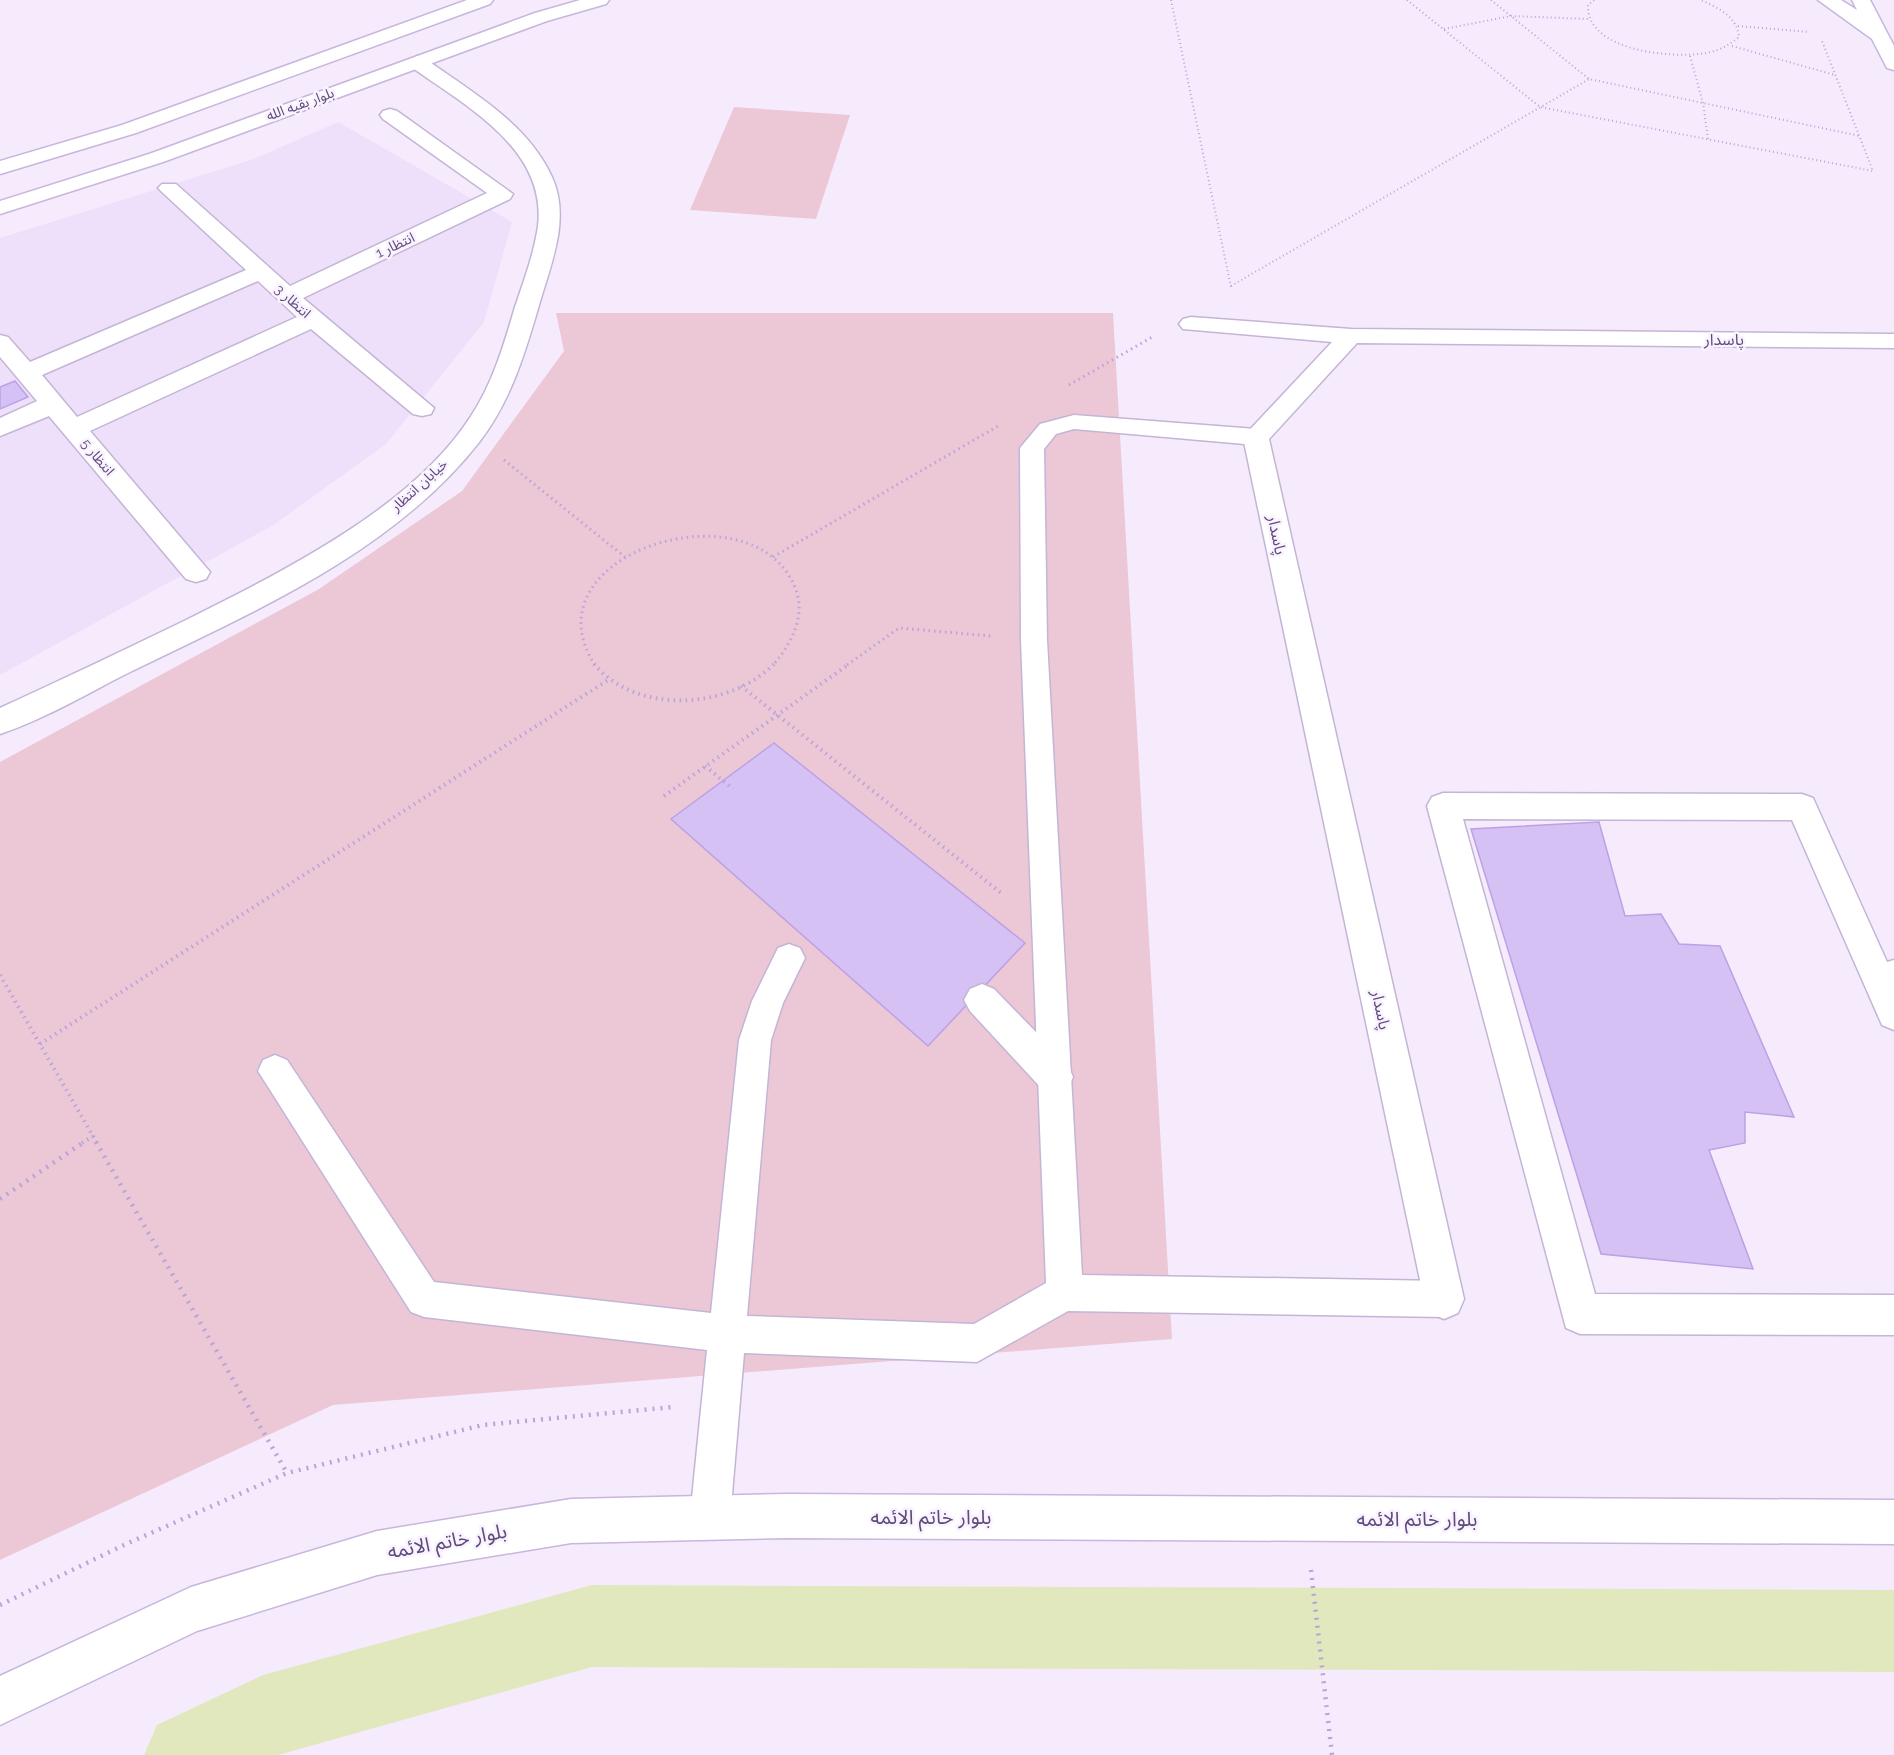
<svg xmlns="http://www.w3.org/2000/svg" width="1894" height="1755" font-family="Raleway,'Noto Sans Arabic',sans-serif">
<rect width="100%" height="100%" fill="#f6ebfd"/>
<polygon fill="#eedffa" points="338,122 512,222 484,322 386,444 272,526 0,675 0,238 254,159"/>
<g fill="#ecc8d6">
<polygon points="734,107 850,115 816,219 690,210"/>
<polygon points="556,313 1113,313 1172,1339 333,1405 0,1560 0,762 319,589 462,491 564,351"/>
</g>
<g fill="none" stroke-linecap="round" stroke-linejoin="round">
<polygon fill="#e2e8be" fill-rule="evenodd" points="592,1585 1894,1590 1894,1672 592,1667 278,1755 144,1755 157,1725 263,1675"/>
</g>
<g fill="#d5c1f3" stroke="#bca1e6" stroke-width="1.5">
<polygon points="15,381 28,397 0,409 0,387"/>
<polygon points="774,743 1025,943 928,1046 671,819"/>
<polygon points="1599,822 1625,916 1661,914 1679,944 1720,946 1794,1117 1745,1112 1745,1143 1709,1150 1753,1269 1601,1254 1471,829"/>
</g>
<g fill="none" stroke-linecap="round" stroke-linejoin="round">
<defs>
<polygon id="service" points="1074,415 1256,429 1264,432 1268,437 1264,442 1256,445 1074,429 1056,434 1044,449 1047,640 1082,1275 1444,1281 1457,1286 1462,1299 1457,1312 1444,1317 1068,1311 977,1362 744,1353 730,1518 724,1532 710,1538 696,1532 690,1518 707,1350 424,1317 411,1312 258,1071 263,1060 275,1055 287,1060 434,1282 711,1313 739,1040 752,1001 778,948 789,944 800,948 805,958 783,1003 771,1040 747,1316 974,1324 1046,1283 1021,640 1020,448 1040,424"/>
<g id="minor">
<path d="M417,56L424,58C470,91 526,122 551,175C570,214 554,256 542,295C527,346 513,398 480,441C394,552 253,612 130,672C88,693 45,719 0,734V708C61,680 122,651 182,622C278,574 412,509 471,416C493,383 504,344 515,307C524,280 534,254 538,226C547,148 464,105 410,66L408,62Z"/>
<path d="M390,109L397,111L513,194L510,199L303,298L434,408L431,414L422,416L413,414L311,329L90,431L210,572L206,579L196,582L186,579L49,416L0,436V418L37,401L0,357V335L8,337L30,362L246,270L162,192L158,188L162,184H176L290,286L487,193L383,119L380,115L383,111ZM258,281L297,317L77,417L42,375Z"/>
<polygon points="1191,317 1351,329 1894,334 1894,348 1357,343 1269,439 1464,1299 1458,1313 1444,1319 1430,1313 1424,1299 1243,437 1332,342 1183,329 1179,324 1183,319"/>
<polygon points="1443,793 1802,794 1813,798 1887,962 1894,960 1894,1030 1882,1025 1792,820 1463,819 1595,1294 1894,1295 1894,1335 1580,1334 1566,1328 1427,806 1432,797"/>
<polygon points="982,984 994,989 1068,1065 1073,1077 1068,1089 1055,1094 1042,1089 970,1011 964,1000 970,989"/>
</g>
<g id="secondary">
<polygon points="467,0 493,0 490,4 136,133 0,174 0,161 122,125"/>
<polygon points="580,0 609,0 606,4 547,21 163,162 0,214 0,201 149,154 535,13"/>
<polygon points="1818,0 1841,0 1857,10 1852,0 1870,0 1894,46 1894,70 1887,68 1872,39"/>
<polygon points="787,1494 1894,1500 1894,1544 787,1538 571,1543 377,1575 197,1631 0,1725 0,1676 191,1587 377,1531 571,1499"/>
</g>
</defs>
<use href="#service" stroke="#c3b5d5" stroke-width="3"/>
<use href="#minor" stroke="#c3b5d5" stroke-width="3"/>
<use href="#secondary" stroke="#c7b6dd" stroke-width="3"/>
<g stroke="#b9a4d9" stroke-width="2" stroke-dasharray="1 3" stroke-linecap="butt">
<polyline points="1171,0 1231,287"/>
<polyline points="1407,0 1540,107 1873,171 1822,41"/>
<polyline points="1491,0 1589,79 1860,136"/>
<path d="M1594,0L1588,5C1586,51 1672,59 1706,53C1719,51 1729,45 1739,37C1737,16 1718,8 1701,0"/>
<polyline points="1738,26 1809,32"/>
<polyline points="1444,29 1511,16 1589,19"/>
<polyline points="1732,46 1835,75"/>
<polyline points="1690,56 1703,103 1708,139"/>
<polyline points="1231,286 1589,79"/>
</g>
<g stroke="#b9a4d9" stroke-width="3" stroke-dasharray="1.5 4" stroke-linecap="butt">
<polyline points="1069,385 1154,336"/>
<polyline points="504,460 625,557"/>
<polyline points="773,557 998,426"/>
<path d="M595,665C522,554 756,481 796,590C806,617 790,646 773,665"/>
<polyline points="847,665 899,628 991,636"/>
</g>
<g stroke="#b9a4d9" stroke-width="4" stroke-dasharray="1.5 4.5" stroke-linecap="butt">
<path d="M594,664C637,715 728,710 774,664"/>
<polyline points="741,686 1001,893"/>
<polyline points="705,766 733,789"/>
<polyline points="664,796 849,664"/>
<polyline points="0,975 97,1143"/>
<polyline points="40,1044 608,680"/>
<polyline points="82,1143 93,1136"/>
</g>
<g stroke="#b9a4d9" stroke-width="4.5" stroke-dasharray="2 6" stroke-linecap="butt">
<polyline points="96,1142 287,1473"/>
<polyline points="0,1199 84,1142"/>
<polyline points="1311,1570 1332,1755"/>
<polyline points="0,1605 126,1544 287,1473 483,1425 673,1407"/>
</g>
<use href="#service" fill="#fff" fill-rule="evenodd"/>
<use href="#minor" fill="#fff" fill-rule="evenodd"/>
<use href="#secondary" fill="#fff" fill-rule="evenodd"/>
</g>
<g text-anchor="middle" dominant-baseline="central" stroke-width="5" stroke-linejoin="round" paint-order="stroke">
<g font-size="14" fill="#5d4c7a" stroke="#faf2ff">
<text transform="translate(300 104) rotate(-20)">بلوار بقیه الله</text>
<text transform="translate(395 245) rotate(-25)">انتظار 1</text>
<text transform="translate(293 301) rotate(42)">انتظار 3</text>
<text transform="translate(98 457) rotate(50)">انتظار 5</text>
<text transform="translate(419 485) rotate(-42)">خیابان انتظار</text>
</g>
<g font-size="16" fill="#5d4c7a" stroke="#faf2ff">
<text x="1724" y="339">پاسدار</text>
<text transform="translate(1277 535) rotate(78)">پاسدار</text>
<text transform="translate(1381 1010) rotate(78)">پاسدار</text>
</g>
<g font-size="20" fill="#5d4c7a" stroke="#faf2ff">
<text x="931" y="1517">بلوار خاتم الائمه</text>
<text x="1417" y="1519">بلوار خاتم الائمه</text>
<text transform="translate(447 1541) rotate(-10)">بلوار خاتم الائمه</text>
</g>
</g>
</svg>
